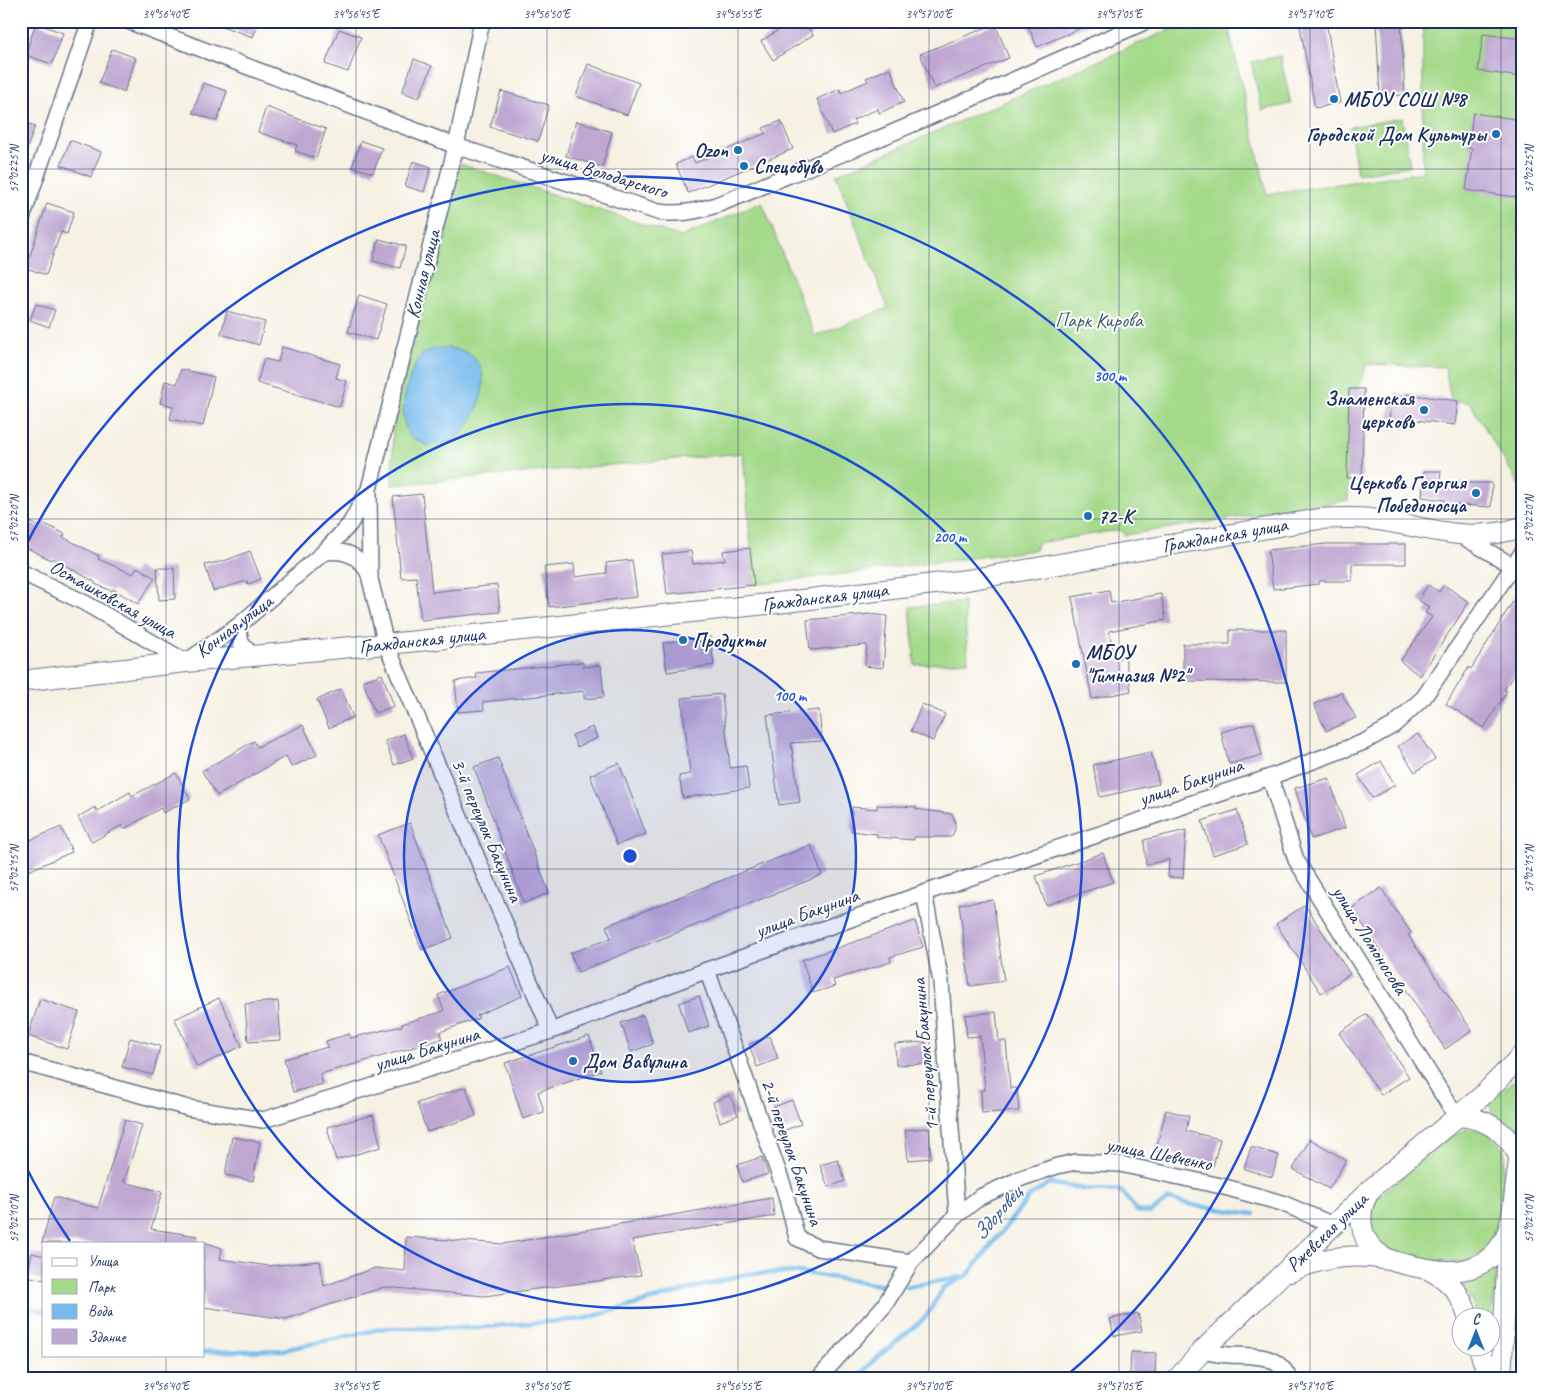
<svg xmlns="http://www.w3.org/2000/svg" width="1543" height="1399" font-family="Caveat,sans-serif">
<rect width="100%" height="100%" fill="#fff"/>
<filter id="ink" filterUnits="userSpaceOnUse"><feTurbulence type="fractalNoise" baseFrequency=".02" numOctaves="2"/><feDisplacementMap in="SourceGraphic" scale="10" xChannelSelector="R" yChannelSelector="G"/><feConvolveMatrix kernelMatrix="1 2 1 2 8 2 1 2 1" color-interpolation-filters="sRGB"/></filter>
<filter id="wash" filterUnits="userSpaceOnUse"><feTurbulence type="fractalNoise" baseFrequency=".0096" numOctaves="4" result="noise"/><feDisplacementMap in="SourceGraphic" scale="20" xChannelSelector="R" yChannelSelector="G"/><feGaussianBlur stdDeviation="1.12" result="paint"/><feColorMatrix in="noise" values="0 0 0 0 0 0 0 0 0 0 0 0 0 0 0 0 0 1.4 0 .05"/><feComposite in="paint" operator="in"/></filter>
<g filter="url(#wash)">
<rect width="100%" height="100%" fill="#f6f1e2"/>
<g fill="#a5da8b" stroke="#608474">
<polygon points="1190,21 1227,21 1267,194 1423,172 1423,21 1522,21 1522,490 1470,403 1451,400 1445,367 1367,364 1358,389 1349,389 1348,500 1125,535 1119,530 1037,543 1035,550 754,585 743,453 392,485 393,418 461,164 681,237 762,202 815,336 888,308 836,175"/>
<polygon points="1280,56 1291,104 1262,110 1251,62"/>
<polygon points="1402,118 1410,166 1357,174 1350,127"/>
<polygon points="964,602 968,661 915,665 910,607"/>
<polygon points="1522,1073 1522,1117 1517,1132 1512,1134 1496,1121 1490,1107 1492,1100"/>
<polygon points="1465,1129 1485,1130 1503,1148 1505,1156 1498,1236 1488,1251 1464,1262 1432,1260 1396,1254 1383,1247 1369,1227 1372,1206 1376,1199 1439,1144"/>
<polygon points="1497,1268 1491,1326 1490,1316 1478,1316 1461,1279"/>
</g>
<path fill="#77bbed" stroke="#4975a6" d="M448,348C454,349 462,350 467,353C498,370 478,419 458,437C450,443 438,445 429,446L409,436C407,432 405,427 404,422C400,406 411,366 422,355C429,348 439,348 448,348Z"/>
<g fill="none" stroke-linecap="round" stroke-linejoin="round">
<g stroke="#77bbed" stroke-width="4.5">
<polyline points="907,1287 960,1277"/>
<polyline points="21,1307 44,1311"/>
<polyline points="204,1352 283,1350 385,1328 473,1328 583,1319 745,1274 798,1272 885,1286"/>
<polyline points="858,1378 873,1361 925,1318 944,1287 967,1276 1029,1197 1049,1183 1083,1189 1121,1191 1137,1211 1150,1213 1169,1199 1197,1206 1254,1214"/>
</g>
</g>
<g id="blocks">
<g fill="#bfa7d2">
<polygon points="214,21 259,21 253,37 213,23"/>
<polygon points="793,21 804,21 813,35 773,60 761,41"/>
<polygon points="1026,21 1097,21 1037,47"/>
<polygon points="1299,21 1326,21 1340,103 1315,108"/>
<polygon points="1376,21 1401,21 1405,95 1380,96"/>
<polygon points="36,23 63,33 52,64 25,55"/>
<polygon points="995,24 1009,58 934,88 920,54"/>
<polygon points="339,29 361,37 348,72 325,64"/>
<polygon points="1483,34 1522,39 1522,77 1478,71"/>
<polygon points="112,49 136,58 124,92 99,83"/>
<polygon points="414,59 432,66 419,98 402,92"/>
<polygon points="588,64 639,83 627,115 576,96"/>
<polygon points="890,68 904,102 879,113 878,109 853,120 855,124 832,134 817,99 840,89 841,93 868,81 866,78"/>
<polygon points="203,83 227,91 217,121 193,113"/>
<polygon points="501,91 549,105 538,141 490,127"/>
<polygon points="266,107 326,129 316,158 295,151 297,145 258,132"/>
<polygon points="1473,113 1522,120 1522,198 1466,190 1472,148 1468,148"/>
<polygon points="21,121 35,126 23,160 21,160"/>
<polygon points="576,121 612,132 602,167 566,156"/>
<polygon points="781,121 793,149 688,193 676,164 692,157 695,163 766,133 763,128"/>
<polygon points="70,140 101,152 91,177 61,165"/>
<polygon points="361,141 382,148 373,173 352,167"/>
<polygon points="413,161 431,167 424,192 405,186"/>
<polygon points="47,203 74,212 67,234 61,232 46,275 26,268"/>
<polygon points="379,239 406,246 400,268 373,261"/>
<polygon points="359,295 387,304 376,340 348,332"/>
<polygon points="36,304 55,310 49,327 30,320"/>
<polygon points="227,311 265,322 259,345 221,334"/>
<polygon points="282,347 340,364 336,378 347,381 340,407 257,383 264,359 278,362"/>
<polygon points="181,369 214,377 203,426 170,419 173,406 160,403 165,381 177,384"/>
<polygon points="1349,389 1364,389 1362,478 1347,478"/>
<polygon points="1406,394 1458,401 1455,425 1409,419 1409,422 1389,419 1392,395 1405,397"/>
<polygon points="1424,471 1441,471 1440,483 1492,483 1491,507 1445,504 1445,500 1422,497"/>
<polygon points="422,494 432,592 497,585 500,612 421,620 416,577 401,578 393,497"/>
<polygon points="21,517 40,527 43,523 65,534 63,537 99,556 98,559 133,574 137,567 155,578 138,604 113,589 112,591 95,584 95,582 52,558 51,560 21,545"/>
<polygon points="1326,544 1406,544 1406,564 1352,564 1352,581 1319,581 1319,584 1273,589 1268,550"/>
<polygon points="750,548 754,585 667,594 662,554 691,551 693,564 725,560 723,551"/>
<polygon points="250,551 261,579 248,584 247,581 213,591 205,565 224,561"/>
<polygon points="632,560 637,597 549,607 544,567 574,564 575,577 607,573 606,563"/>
<polygon points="157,568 174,568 175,599 159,600"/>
<polygon points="1428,585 1439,592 1444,585 1469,602 1420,676 1400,661 1432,617 1425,613 1429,607 1418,600"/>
<polygon points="1522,587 1522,661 1504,690 1507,691 1484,728 1446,704 1469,667 1471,669"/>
<polygon points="1109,590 1111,603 1161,594 1166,620 1109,631 1115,659 1125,657 1131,691 1092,699 1072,597"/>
<polygon points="870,614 887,616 883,668 865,666 867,645 810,650 807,620"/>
<polygon points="1230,630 1286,630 1286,682 1183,681 1183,644 1230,644"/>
<polygon points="710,636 714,665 667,672 663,643"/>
<polygon points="583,662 583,667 601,665 604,697 584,699 584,691 483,702 484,710 458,712 455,681 477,678 476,673"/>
<polygon points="382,674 394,706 375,713 363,681"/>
<polygon points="341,689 353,717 329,728 317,700"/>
<polygon points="1341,692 1356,718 1326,731 1314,704"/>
<polygon points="722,694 730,768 746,766 749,788 683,798 679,776 690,774 682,698"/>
<polygon points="922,704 945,714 933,741 911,731"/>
<polygon points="819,710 822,741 791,743 800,802 779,805 767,715"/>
<polygon points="1254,723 1262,755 1229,764 1221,732"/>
<polygon points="303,725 317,755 291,767 286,756 217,796 202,771 254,741 257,747"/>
<polygon points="593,727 597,738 577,747 572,735"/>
<polygon points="404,734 413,758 394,765 385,741"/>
<polygon points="1418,734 1435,759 1415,772 1398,746"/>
<polygon points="1151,752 1159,784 1100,797 1093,765"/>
<polygon points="498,758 549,893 524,903 474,767"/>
<polygon points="1381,761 1395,785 1372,798 1358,775"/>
<polygon points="619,763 646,834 617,845 590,775"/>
<polygon points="176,773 190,799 163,813 161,808 124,829 122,825 92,842 78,817 95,807 97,811 130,792 132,796"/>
<polygon points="1329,778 1345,828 1311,839 1295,788"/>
<polygon points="877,805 916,807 916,809 952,814 955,821 955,830 951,837 914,837 914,840 877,837 877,834 851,831 852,807 877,809"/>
<polygon points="1237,810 1248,844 1213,855 1202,821"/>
<polygon points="410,823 453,938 422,950 378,835"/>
<polygon points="61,827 72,852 21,874 21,844"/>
<polygon points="1186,830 1183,878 1168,877 1169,859 1146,865 1144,840"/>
<polygon points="811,845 822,875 578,972 570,953 611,938 606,926"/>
<polygon points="1103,853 1113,882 1046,905 1036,876"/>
<polygon points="1381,888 1411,933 1408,935 1472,1031 1445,1049 1352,908"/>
<polygon points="993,900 1004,981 970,986 959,904"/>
<polygon points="1305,905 1350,974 1321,993 1276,924"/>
<polygon points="915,921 923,947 890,957 891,962 833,980 835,986 813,993 802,960"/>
<polygon points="510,967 522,996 477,1015 479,1018 440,1032 442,1039 320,1074 323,1084 293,1092 284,1059 328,1047 326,1041 349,1034 350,1038 402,1026 402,1024 444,1011 438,995"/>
<polygon points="699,996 709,1026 688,1033 679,1003"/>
<polygon points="219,998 242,1046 197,1067 175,1019"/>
<polygon points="40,999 79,1012 67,1049 28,1036"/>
<polygon points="278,1001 281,1040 248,1042 245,1004"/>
<polygon points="996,1012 999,1041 1006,1041 1010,1088 1017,1088 1019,1111 982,1113 981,1090 985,1090 980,1036 967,1037 965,1015"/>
<polygon points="1367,1014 1409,1077 1381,1095 1339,1033"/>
<polygon points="643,1015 653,1044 631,1052 621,1023"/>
<polygon points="589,1036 601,1071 538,1092 544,1112 523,1119 505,1063"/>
<polygon points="770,1036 778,1059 757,1067 749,1044"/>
<polygon points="130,1038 160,1046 153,1075 122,1067"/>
<polygon points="926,1042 928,1064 896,1065 895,1044"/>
<polygon points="466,1087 476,1116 427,1132 417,1103"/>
<polygon points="730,1095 738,1115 720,1122 713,1102"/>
<polygon points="792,1100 801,1124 780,1132 771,1108"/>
<polygon points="1166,1110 1189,1116 1186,1131 1220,1139 1213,1166 1156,1150"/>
<polygon points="373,1115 381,1147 336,1160 327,1127"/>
<polygon points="125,1120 142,1125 124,1182 162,1192 151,1229 198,1236 197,1243 42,1243 54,1197 98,1208"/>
<polygon points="929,1128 931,1158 908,1160 905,1130"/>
<polygon points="232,1137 260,1142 253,1181 225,1175"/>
<polygon points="1310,1139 1346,1160 1329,1189 1293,1169"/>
<polygon points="1251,1147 1279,1155 1272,1177 1244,1169"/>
<polygon points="762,1157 768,1174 742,1182 737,1165"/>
<polygon points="838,1160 845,1181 828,1187 820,1165"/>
<polygon points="772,1198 774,1216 632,1240 641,1275 484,1296 384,1287 286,1319 204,1307 204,1242 222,1248 220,1259 269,1266 320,1261 324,1286 375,1268 405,1271 406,1237 503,1244"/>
<polygon points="32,1253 44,1256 44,1280 27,1276"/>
<polygon points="1138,1313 1142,1331 1114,1336 1110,1319"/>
<polygon points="1131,1352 1156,1353 1155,1374 1130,1374"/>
</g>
</g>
</g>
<g filter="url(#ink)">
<use href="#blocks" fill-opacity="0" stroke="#68738c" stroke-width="1"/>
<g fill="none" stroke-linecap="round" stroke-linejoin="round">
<defs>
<g id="minor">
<path d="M128,21L456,146L658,212C701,219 745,192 784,177C907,129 1026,74 1147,21"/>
<polyline points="21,221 90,21"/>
<polyline points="369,493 370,579 386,644 551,1031"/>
<polyline points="1460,535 1513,566"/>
<path d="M323,553C344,548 362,556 370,577"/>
<polyline points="21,572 85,603 186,662 238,626 323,553 350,524 369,489 456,146 482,21"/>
<polyline points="238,626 241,643 253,656"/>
<polyline points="1270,777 1296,860 1456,1116"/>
<polyline points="924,893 941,982 957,1215"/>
<polyline points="707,970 784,1188 797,1238 818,1248 911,1262"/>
<polyline points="21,1062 188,1108 263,1120 551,1031 707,970 924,893 1270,777 1364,742 1394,725 1424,697 1522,553"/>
<polyline points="1506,1300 1522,1306"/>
<path d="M1202,1351C1211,1353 1220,1355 1230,1355C1253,1356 1277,1353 1289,1378"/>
<polyline points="819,1378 884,1306 911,1262 957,1215 980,1197 1022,1178 1057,1166 1076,1162 1120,1164 1221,1186 1282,1203 1333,1225"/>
</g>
<g id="major">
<path d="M21,681L186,662L418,641L777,603L967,580L1319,519C1336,518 1353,517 1370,519C1425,525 1464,546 1522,527"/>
<path d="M1522,1055L1482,1096L1372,1188C1355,1210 1358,1243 1384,1257C1393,1262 1403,1264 1413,1266C1446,1274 1481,1276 1502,1244C1516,1223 1514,1175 1522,1148"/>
<path d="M1456,1116C1485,1117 1506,1131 1519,1156"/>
<path d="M1431,1271C1452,1281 1461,1296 1468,1316"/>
<path d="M1290,1272C1321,1257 1355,1253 1389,1260"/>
<polyline points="1478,1346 1489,1378"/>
<polyline points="1178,1378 1202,1351 1367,1193"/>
<polyline points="1501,1378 1509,1232"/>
</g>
</defs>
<use href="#minor" stroke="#68738c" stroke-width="18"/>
<use href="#major" stroke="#68738c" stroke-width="22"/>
<use href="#minor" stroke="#fff" stroke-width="15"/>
<use href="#major" stroke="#fff" stroke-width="20"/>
</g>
</g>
<path fill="none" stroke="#1b2f5e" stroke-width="1" stroke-opacity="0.45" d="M166,21V1243M356,21V1378M547,21V1378M738,21V1378M929,21V1378M1119,21V1378M1310,21V1378M1501,21V1378M21,169H1522M21,519H1522M21,869H1522M21,1219H1522M166,1355V1378"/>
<circle cx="630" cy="856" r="226" fill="#1d4ed8" fill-opacity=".12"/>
<g fill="none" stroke="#1d4ed8" stroke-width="2.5">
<circle cx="630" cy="856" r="226"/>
<circle cx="630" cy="856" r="452"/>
<path d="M70 1241A679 679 0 0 1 22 1159M22 553A679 679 0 1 1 1066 1376"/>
</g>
<g fill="#1f6fb2" stroke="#fff" stroke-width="2">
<circle cx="1334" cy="99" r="5"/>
<circle cx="1496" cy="134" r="5"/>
<circle cx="738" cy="150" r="5"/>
<circle cx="744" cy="166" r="5"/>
<circle cx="1424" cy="410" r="5"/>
<circle cx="1476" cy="493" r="5"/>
<circle cx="1088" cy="516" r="5"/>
<circle cx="683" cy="640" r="5"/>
<circle cx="1076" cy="664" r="5"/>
<circle cx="573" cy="1061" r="5"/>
</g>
<g text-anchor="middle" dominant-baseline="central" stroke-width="4" stroke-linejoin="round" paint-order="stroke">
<g font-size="20" font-weight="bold" fill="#1b2f5e" stroke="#fff" text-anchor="start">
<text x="1344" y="99">МБОУ СОШ №8</text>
<text x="1486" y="134" text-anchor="end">Городской Дом Культуры</text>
<text x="728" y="150" text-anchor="end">Ozon</text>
<text x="754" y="166">Спецобувь</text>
<text x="1414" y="398" text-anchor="end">Знаменская<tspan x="1414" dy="23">церковь</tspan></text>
<text x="1466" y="482" text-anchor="end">Церковь Георгия<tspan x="1466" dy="23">Победоносца</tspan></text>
<text x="1098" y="516">72-К</text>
<text x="693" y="640">Продукты</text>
<text x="1086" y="652">МБОУ<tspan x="1086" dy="23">"Гимназия №2"</tspan></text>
<text x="583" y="1061">Дом Вавулина</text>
</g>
<g font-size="20" fill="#1b2f5e" stroke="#fff">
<text transform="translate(604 173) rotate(17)">улица Володарского</text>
<text transform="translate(423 274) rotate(-76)">Конная улица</text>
<text transform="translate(1225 535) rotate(-10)">Гражданская улица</text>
<text transform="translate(825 597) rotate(-7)">Гражданская улица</text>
<text transform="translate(113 599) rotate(29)">Осташковская улица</text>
<text transform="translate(234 626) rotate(-37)">Конная улица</text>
<text transform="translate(422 640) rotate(-6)">Гражданская улица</text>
<text transform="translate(1191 782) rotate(-19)">улица Бакунина</text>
<text transform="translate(487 830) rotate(67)">3-й переулок Бакунина</text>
<text transform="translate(807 913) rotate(-20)">улица Бакунина</text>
<text transform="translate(1370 940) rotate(58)">улица Ломоносова</text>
<text transform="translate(427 1049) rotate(-17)">улица Бакунина</text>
<text transform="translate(925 1055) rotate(-95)">1-й переулок Бакунина</text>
<text transform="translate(792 1152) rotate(71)">2-й переулок Бакунина</text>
<text transform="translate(1159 1154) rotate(11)">улица Шевченко</text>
<text transform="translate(1327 1232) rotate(-44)">Ржевская улица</text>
</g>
<g font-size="20" fill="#44626c" stroke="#fff">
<text x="1099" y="320">Парк Кирова</text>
</g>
<g font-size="21" font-style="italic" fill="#375989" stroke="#fff">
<text transform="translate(997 1213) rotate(-50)">Здоровец</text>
</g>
</g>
<circle cx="630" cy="856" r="8" fill="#1d4ed8" stroke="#fff" stroke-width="2.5"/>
<g font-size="15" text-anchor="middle" font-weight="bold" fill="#1d4ed8" stroke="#fff" stroke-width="4" stroke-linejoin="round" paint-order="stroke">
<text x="1110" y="381">300 m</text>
<text x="950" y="542">200 m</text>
<text x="790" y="701">100 m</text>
</g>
<rect width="1543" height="1399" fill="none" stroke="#fff" stroke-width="55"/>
<rect x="42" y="1242" width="162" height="115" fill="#ffffff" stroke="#a4acbf"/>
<rect x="52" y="1258" width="25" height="8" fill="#ffffff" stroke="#a4acbf"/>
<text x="88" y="1266" font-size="15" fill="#1b2f5e">Улица</text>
<rect x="52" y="1279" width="25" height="15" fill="#a5da8b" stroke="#a4acbf"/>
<text x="88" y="1292" font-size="15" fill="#1b2f5e">Парк</text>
<rect x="52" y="1304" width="25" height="15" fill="#77bbed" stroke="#a4acbf"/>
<text x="88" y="1316" font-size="15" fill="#1b2f5e">Вода</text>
<rect x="52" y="1329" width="25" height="15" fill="#bfa7d2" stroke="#a4acbf"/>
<text x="88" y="1342" font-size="15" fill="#1b2f5e">Здание</text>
<g transform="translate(1476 1332)"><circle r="24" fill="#ffffff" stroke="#a4acbf"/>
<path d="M0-4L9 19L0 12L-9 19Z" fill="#1f6fb2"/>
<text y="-8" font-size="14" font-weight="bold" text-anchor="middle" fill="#1b2f5e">С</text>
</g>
<rect x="28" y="28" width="1488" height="1344" fill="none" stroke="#1b2f5e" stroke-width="2"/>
<g font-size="12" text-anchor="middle" fill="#1b2f5e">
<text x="166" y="18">34°56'40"E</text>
<text x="356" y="18">34°56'45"E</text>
<text x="547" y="18">34°56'50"E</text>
<text x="738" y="18">34°56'55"E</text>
<text x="929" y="18">34°57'00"E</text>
<text x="1119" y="18">34°57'05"E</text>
<text x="1310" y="18">34°57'10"E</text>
<text transform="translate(14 169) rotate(-90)" y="4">57°02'25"N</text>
<text transform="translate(1529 169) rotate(-90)" y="4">57°02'25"N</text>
<text transform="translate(14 519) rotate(-90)" y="4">57°02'20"N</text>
<text transform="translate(1529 519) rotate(-90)" y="4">57°02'20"N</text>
<text transform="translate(14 869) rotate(-90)" y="4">57°02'15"N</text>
<text transform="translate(1529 869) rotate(-90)" y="4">57°02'15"N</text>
<text transform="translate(14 1219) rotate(-90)" y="4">57°02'10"N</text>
<text transform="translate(1529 1219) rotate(-90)" y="4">57°02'10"N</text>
<text x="166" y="1390">34°56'40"E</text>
<text x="356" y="1390">34°56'45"E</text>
<text x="547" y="1390">34°56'50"E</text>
<text x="738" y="1390">34°56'55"E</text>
<text x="929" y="1390">34°57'00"E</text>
<text x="1119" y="1390">34°57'05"E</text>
<text x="1310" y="1390">34°57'10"E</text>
</g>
</svg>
